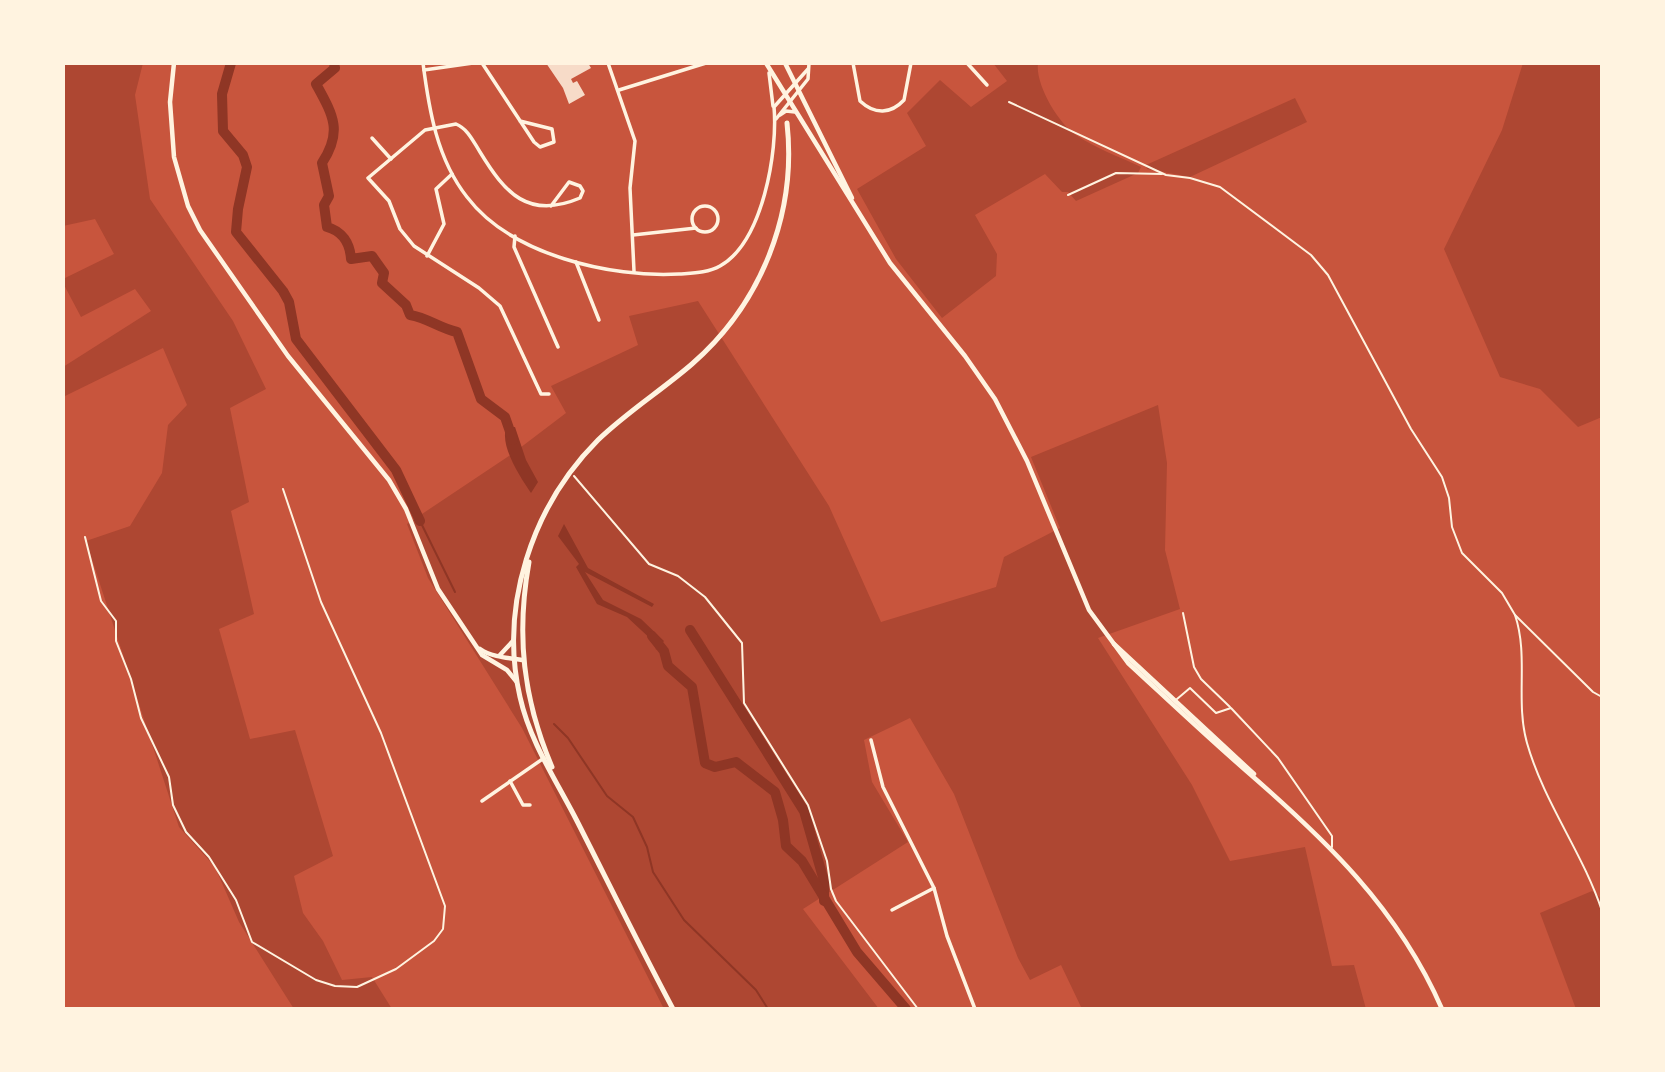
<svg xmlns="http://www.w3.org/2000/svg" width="1665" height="1072" font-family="'Exo 2',sans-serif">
<rect width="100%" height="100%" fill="#c8553d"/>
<g fill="#ae4732">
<polygon points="63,63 143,63 135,95 150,199 233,321 266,389 230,408 249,502 231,511 254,614 219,629 250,739 295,730 333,856 294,876 303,913 323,941 342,980 372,977 392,1009 294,1009 239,922 215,867 179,827 86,541 130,526 162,473 168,425 187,405 163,348 63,397 63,367 151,311 135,289 81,317 63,283 63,279 114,254 95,219 63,226"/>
<path d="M993,63H1038C1035,84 1058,123 1076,135C1095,148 1120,157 1141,167L1138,173L1076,201L1068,192H1062L1045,174L975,215L997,254L996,276L942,318L896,259L857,189L926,146L907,113L940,80L971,107L1007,81Z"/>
<polygon points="1523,63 1602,63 1602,417 1578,427 1540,389 1500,377 1444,249 1502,130"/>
<polygon points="1295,98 1307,122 1190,177 1147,169 1146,165"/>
<polygon points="698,301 829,506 881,622 996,587 1004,557 1060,528 1031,457 1158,405 1167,463 1165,550 1180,609 1098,638 1192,785 1230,861 1305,847 1332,966 1354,965 1366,1009 1082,1009 1061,965 1030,980 1018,958 954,794 910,718 864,740 872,782 908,842 803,909 879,1009 664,1009 522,728 428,578 407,524 512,454 566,413 551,386 638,345 629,316"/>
<polygon points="1592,891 1602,899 1602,1009 1576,1009 1540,913"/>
</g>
<g fill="#8f3625">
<path d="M515,427L526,460L538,482L531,493C521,478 500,447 506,428Z"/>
<polygon points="564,524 588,568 654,604 652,607 585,572 603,600 641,619 664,641 656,650 655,643 627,617 597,604 576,567 579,564 558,536"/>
</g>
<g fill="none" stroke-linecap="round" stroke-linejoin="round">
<g stroke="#8f3625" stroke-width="2">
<polyline points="420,521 455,592"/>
<polyline points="554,724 568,738 607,796 633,817 647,847 653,872 684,920 756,990 768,1009"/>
</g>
<g stroke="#8f3625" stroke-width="10">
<polyline points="231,63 222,94 223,131 243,155 247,167 238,209 236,232 283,291 289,302 296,339 396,470 420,521"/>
<path d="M334,63L335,68L316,84C333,115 343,131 322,163L329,196L324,205L327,227C342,231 350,243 351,259L372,256L384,273L382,283L406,305L410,315C428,318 439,328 457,332L481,399L505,417L513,440"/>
<polyline points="690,630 804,811 824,881 824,901"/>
<polyline points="652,636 664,651 668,666 692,687 705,763 715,767 736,762 775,792 783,820 786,846 802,861 857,952 906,1009"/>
</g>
</g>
<polygon fill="#f7dbc8" points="546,63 588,63 591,68 571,79 573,83 577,81 585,95 569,104 563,88"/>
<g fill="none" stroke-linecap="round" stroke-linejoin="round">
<g stroke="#fff3e0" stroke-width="2">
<polyline points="1009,102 1166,175 1190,178 1220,187 1311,255 1328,275 1411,429 1442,477 1449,498 1452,527 1462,553 1502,593 1515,615 1593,692 1602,697"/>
<polyline points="1068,195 1116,173 1162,174"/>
<polyline points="574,476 649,564 678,576 705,597 742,643 744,703 808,805 827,861 831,889 836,901 918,1009"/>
<polyline points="85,537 101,601 116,621 116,641 131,679 141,718 169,777 173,805 186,832 209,857 236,900 252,942 316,980 335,986 357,987 396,969 434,941 443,929 445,906 381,733 321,602 283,489"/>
<path d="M1515,615C1529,656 1515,701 1527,743C1544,803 1583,853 1602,911"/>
</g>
<g stroke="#fff3e0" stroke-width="2">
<polyline points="1183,613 1194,667 1201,679 1230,707"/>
<polyline points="1177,699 1190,688 1216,713 1231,708 1278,758 1332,836 1332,847"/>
</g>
<g stroke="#fff3e0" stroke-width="3.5">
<path d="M423,63C429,110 437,159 467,197C511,255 611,278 679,274C693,273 708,273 720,266C763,242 778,151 774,107L808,69"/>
<polyline points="482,63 534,142 540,147 554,142 552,129 520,121"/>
<polyline points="608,63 635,141 630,188 634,271"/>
<path d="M853,63L860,101C875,115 891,114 904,100L911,63"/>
<polyline points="967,63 987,85"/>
<polyline points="424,70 473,63"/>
<polyline points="769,73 773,106"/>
<polyline points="619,90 706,63"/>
<polyline points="780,115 786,111 795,112"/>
<polyline points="776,119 808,79 809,63"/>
<polyline points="372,138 391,159"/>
<circle cx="705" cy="219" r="13"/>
<polyline points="633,235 696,228"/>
<polyline points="515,236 514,247 558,347"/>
<polyline points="427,256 444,224 436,189 452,174"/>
<polyline points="576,262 599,320"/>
<path d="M549,394H541L500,306L479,288L414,246L400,229L389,201L368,178L425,130L456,124C468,129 473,141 480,152C505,193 528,220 580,198L583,191L580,186L569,182L551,206"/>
<polyline points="871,740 883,787 934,888 947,936 975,1009"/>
<polyline points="510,781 523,805 530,805"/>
<polyline points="482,801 544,758"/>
<polyline points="892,910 934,888"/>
</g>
<g stroke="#fff3e0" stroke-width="4.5">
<polyline points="174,63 170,102 174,157 188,206 200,230 288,356 389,480 406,509 438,589 482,655 507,670 516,681"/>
<path d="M480,649C491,657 509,658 522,660"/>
<polyline points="500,655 513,641"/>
</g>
<g stroke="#fff3e0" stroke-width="4.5">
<path d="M766,63L890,263L965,356L995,399L1027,461L1089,610L1128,663C1166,698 1204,734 1243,768C1325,839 1398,908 1442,1009"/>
<polyline points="785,63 852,198"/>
<polyline points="1114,644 1254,774"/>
</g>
<g stroke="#fff3e0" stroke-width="5">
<path d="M529,562C516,635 523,699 552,767"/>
<path d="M673,1009C640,947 609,884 577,821C556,780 530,742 520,697C499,606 532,506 598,440C627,412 662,390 692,364C761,304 797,214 787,123"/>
</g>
</g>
<rect width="1665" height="1072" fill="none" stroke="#fff3e0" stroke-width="130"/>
</svg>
